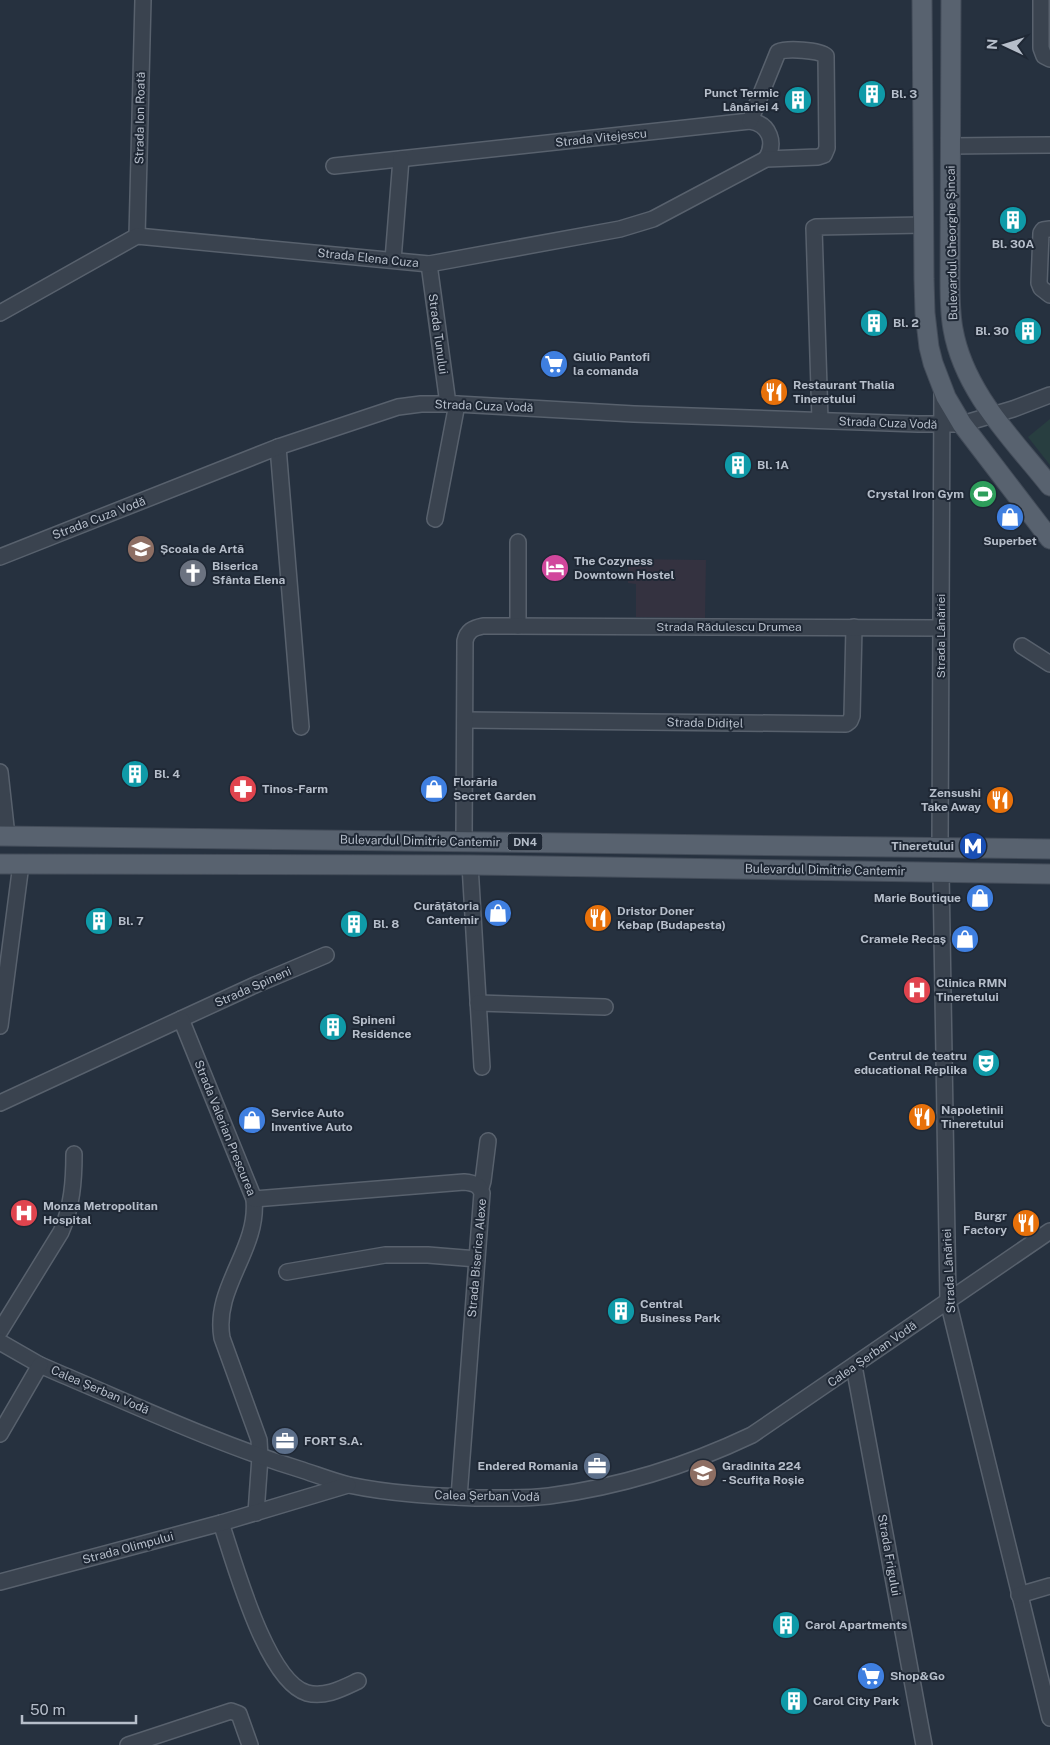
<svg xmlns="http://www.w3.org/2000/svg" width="1050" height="1745" font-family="'Public Sans',sans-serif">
<rect width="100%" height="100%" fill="#26313f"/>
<polygon fill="#343240" points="628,559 706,560 705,618 636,617 636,584 628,583"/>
<polygon fill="#283e40" points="1050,419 1050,465 1028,437"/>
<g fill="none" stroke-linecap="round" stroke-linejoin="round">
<defs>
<g id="minor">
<polyline points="1041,0 1041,48 1044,56 1050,59"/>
<polyline points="951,146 1050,145"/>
<path d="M334,166L750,121C770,124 776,143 766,159"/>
<polyline points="1050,229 1043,230 1041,233 1039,283 1041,288 1050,295"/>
<polyline points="137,236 143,0"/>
<polyline points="393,260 401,159"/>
<polyline points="429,264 448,404"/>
<path d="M0,313L137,236L429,264L620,229L653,219L766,159L818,157L824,155L827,148L826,56C819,50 787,48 778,52L750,121"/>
<polyline points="820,420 814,228 816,227 924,225"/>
<polyline points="278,447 301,727"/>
<polyline points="435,519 457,404"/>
<polyline points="0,557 278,447 398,407 421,404 457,404 634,414 918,424 962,424 1013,409 1050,395"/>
<polyline points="518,626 518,542"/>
<polyline points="1022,646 1050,664"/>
<polyline points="465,720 846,724 850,721 852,716 854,627"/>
<polyline points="0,772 7,836"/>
<path d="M464,841L465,641C467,631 473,628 483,626L941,628"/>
<polyline points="940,847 942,388"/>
<polyline points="470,865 482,1067"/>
<polyline points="941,872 948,1301 1050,1718"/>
<polyline points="478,1003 605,1007"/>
<polyline points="181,1019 255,985 326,955"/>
<polyline points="0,1026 21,864"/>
<path d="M0,1103L181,1019L254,1199C259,1250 213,1287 222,1338L259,1440L260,1457L256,1513"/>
<polyline points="481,1188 483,1181 488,1141"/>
<path d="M254,1199L464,1182C473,1183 479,1184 482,1193L459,1497"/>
<polyline points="287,1272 385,1255 428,1255 477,1259"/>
<path d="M0,1331L61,1232C72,1207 74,1181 74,1154"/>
<path d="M0,1342L40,1365L63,1375C141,1408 218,1444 299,1469C315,1474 332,1481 349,1485C391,1494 435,1496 477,1498C501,1498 525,1499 549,1496C618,1487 689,1465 752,1435L1050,1231"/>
<polyline points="854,1366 924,1745"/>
<polyline points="0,1434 40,1365"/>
<path d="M221,1523C234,1561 266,1681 307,1693C325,1698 343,1688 358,1681"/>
<polyline points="0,1582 221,1523 348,1485"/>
<polyline points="1019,1595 1050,1586"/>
<polyline points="128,1745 231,1711 239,1714 250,1745"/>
</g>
<g id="major">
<polyline points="922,0 924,279 925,313 929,347 933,363 946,397 962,424 1050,539"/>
<path d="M951,0L950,280C950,296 950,313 953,329C964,392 1012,438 1050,486"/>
<polyline points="0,836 1050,849"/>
<polyline points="0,864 470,865 1050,874"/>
</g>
</defs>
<use href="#minor" stroke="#58616d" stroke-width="18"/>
<use href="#major" stroke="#434c59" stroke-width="21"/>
<use href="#minor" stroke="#3a434f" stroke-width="15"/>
<use href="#major" stroke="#58626f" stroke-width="19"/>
</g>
<defs>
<symbol id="building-disc" viewBox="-11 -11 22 22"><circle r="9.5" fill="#0f9aa8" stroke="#1f2835"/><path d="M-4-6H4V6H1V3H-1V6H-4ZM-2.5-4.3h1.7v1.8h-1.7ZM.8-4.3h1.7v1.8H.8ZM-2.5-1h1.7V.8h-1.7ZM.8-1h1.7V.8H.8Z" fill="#fff"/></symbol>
<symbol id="supermarket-disc" viewBox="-11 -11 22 22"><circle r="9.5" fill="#3f7fe0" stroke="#1f2835"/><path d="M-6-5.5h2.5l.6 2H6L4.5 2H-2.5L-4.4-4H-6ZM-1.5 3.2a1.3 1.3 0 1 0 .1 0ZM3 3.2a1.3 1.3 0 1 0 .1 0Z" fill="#fff"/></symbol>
<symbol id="restaurant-disc" viewBox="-11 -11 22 22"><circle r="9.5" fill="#e8710a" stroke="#1f2835"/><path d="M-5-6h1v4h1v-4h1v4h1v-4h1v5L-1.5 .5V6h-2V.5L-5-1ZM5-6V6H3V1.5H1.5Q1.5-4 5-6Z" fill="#fff"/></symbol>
<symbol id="stadium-disc" viewBox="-11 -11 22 22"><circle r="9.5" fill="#2e9e5b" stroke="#1f2835"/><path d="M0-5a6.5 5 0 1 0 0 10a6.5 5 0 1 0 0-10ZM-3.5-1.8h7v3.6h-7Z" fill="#fff"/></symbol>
<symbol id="shop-disc" viewBox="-11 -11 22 22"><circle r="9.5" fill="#3f7fe0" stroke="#1f2835"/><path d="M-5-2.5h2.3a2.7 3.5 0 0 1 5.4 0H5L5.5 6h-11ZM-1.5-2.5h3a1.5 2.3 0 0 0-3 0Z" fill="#fff"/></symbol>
<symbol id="school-disc" viewBox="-11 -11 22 22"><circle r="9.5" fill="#8d6e63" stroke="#1f2835"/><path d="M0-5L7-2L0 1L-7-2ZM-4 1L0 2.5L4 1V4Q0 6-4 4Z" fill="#fff"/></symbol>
<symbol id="hotel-disc" viewBox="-11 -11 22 22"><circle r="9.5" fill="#d1479c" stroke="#1f2835"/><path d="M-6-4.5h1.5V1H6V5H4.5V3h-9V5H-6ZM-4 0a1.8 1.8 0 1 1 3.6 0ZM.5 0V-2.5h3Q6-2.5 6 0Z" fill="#fff"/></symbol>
<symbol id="church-disc" viewBox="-11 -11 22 22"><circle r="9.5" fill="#6b7280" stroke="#1f2835"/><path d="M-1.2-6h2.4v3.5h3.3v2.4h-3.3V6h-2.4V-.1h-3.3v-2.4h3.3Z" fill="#fff"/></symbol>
<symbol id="pharmacy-disc" viewBox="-11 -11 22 22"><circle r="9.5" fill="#e0444e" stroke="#1f2835"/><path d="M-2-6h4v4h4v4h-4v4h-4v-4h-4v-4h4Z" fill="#fff"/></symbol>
<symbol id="metro-disc" viewBox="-11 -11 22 22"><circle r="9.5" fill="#1a4fb4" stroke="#1f2835"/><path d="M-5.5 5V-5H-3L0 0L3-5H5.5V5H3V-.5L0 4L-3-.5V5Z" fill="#fff"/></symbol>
<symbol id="hospital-disc" viewBox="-11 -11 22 22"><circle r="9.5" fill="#e0444e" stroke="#1f2835"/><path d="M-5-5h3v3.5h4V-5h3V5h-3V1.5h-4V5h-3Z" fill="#fff"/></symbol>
<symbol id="theatre-disc" viewBox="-11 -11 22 22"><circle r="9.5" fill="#0f9aa8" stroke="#1f2835"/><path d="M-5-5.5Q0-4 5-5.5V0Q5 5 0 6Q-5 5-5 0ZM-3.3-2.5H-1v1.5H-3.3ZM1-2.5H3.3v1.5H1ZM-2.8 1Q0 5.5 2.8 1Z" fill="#fff"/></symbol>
<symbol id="office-disc" viewBox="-11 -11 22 22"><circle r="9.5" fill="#5c6f8a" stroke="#1f2835"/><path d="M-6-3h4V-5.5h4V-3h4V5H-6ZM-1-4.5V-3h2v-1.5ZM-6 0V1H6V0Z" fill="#fff"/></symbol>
</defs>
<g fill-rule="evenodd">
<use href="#building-disc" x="856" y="78" width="32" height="32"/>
<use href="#building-disc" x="782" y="84" width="32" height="32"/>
<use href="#building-disc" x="997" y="204" width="32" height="32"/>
<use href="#building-disc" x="858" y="307" width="32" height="32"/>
<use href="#building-disc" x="1012" y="315" width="32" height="32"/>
<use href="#supermarket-disc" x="538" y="348" width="32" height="32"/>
<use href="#restaurant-disc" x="758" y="376" width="32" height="32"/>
<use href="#building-disc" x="722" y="449" width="32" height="32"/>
<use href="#stadium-disc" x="967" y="478" width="32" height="32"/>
<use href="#shop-disc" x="994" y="501" width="32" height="32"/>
<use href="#school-disc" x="125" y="533" width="32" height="32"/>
<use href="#hotel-disc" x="539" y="552" width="32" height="32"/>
<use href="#church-disc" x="177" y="557" width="32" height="32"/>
<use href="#building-disc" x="119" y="758" width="32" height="32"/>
<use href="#pharmacy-disc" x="227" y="773" width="32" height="32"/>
<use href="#shop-disc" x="418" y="773" width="32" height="32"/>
<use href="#restaurant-disc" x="984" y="784" width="32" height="32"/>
<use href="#metro-disc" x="957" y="830" width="32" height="32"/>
<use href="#shop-disc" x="964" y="882" width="32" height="32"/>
<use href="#shop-disc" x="482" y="897" width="32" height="32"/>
<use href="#restaurant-disc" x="582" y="902" width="32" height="32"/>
<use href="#building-disc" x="83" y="905" width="32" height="32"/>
<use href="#building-disc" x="338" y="908" width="32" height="32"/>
<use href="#shop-disc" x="949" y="923" width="32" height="32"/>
<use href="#hospital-disc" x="901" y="974" width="32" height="32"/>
<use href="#building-disc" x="317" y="1011" width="32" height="32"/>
<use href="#theatre-disc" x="970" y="1047" width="32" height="32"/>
<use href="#restaurant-disc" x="906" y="1101" width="32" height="32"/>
<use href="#shop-disc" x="236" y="1104" width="32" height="32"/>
<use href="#hospital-disc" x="8" y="1197" width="32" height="32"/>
<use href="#restaurant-disc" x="1010" y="1207" width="32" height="32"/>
<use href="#building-disc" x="605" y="1295" width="32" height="32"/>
<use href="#office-disc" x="269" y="1425" width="32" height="32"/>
<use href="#office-disc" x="581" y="1450" width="32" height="32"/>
<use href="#school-disc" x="687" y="1457" width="32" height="32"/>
<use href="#building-disc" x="770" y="1609" width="32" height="32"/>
<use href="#supermarket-disc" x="855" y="1660" width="32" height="32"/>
<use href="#building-disc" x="778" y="1685" width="32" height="32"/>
</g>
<g text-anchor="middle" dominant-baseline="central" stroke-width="4" stroke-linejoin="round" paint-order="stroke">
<rect fill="#1f2835" stroke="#89919d" stroke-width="1" x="507.5" y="833.5" width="35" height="17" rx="4"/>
<g font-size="11" font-weight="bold" fill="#b6beca">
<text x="525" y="842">DN4</text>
</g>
<g font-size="12" font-weight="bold" fill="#b6beca" stroke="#1f2835" text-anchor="start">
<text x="779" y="93" text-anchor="end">Punct Termic<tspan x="779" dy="14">Lânăriei 4</tspan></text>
<text x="891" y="94">Bl. 3</text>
<text x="1013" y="244" text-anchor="middle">Bl. 30A</text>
<text x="893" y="323">Bl. 2</text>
<text x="1009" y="331" text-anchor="end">Bl. 30</text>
<text x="573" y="357">Giulio Pantofi<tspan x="573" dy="14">la comanda</tspan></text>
<text x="793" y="385">Restaurant Thalia<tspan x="793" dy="14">Tineretului</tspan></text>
<text x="757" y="465">Bl. 1A</text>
<text x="964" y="494" text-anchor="end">Crystal Iron Gym</text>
<text x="1010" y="541" text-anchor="middle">Superbet</text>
<text x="160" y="549">Școala de Artă</text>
<text x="574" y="561">The Cozyness<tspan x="574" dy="14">Downtown Hostel</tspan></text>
<text x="212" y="566">Biserica<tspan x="212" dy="14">Sfânta Elena</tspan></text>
<text x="154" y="774">Bl. 4</text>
<text x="453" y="782">Florăria<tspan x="453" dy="14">Secret Garden</tspan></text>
<text x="262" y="789">Tinos-Farm</text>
<text x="981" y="793" text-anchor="end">Zensushi<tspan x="981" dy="14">Take Away</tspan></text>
<text x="954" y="846" text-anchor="end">Tineretului</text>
<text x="961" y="898" text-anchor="end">Marie Boutique</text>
<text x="479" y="906" text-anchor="end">Curățătoria<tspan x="479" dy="14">Cantemir</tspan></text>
<text x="617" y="911">Dristor Doner<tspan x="617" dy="14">Kebap (Budapesta)</tspan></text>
<text x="118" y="921">Bl. 7</text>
<text x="373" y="924">Bl. 8</text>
<text x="946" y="939" text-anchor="end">Cramele Recaș</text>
<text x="936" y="983">Clinica RMN<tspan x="936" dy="14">Tineretului</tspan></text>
<text x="352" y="1020">Spineni<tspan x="352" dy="14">Residence</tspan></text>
<text x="967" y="1056" text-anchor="end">Centrul de teatru<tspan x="967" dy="14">educational Replika</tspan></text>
<text x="941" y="1110">Napoletinii<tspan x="941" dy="14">Tineretului</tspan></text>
<text x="271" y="1113">Service Auto<tspan x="271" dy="14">Inventive Auto</tspan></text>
<text x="43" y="1206">Monza Metropolitan<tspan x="43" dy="14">Hospital</tspan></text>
<text x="1007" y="1216" text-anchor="end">Burgr<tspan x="1007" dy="14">Factory</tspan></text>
<text x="640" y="1304">Central<tspan x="640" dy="14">Business Park</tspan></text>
<text x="304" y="1441">FORT S.A.</text>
<text x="578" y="1466" text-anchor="end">Endered Romania</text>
<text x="722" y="1466">Gradinita 224<tspan x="722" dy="14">- Scufița Roșie</tspan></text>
<text x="805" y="1625">Carol Apartments</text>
<text x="890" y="1676">Shop&amp;Go</text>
<text x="813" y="1701">Carol City Park</text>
</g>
<g font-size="12" fill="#b6beca" stroke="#1f2835">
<text transform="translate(140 118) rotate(-89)">Strada Ion Roată</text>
<text transform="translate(601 138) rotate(-6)">Strada Vitejescu</text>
<text transform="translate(952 243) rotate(-91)">Bulevardul Gheorghe Șincai</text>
<text transform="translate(368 258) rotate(6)">Strada Elena Cuza</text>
<text transform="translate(438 334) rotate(82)">Strada Tunului</text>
<text transform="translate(484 406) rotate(2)">Strada Cuza Vodă</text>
<text transform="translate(888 423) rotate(2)">Strada Cuza Vodă</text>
<text transform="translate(99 518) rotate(-21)">Strada Cuza Vodă</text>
<text x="729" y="627">Strada Rădulescu Drumea</text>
<text transform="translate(941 636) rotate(-90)">Strada Lânăriei</text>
<text transform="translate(705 723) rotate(1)">Strada Didițel</text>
<text transform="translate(420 841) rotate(1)">Bulevardul Dimitrie Cantemir</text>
<text transform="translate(825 870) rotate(1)">Bulevardul Dimitrie Cantemir</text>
<text transform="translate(253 987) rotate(-24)">Strada Spineni</text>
<text transform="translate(225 1128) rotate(68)">Strada Valerian Prescurea</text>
<text transform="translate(477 1258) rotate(-85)">Strada Biserica Alexe</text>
<text transform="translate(949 1271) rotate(-93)">Strada Lânăriei</text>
<text transform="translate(872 1354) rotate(-35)">Calea Șerban Vodă</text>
<text transform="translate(100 1390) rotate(23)">Calea Șerban Vodă</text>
<text transform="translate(487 1496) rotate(1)">Calea Șerban Vodă</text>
<text transform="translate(128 1548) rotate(-15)">Strada Olimpului</text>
<text transform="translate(889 1555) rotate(80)">Strada Frigului</text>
</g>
</g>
<g transform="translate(1005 45) rotate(274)" stroke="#1f2835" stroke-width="4" paint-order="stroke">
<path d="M0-4L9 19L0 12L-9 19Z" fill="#b6beca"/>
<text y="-8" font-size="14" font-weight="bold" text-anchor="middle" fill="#b6beca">N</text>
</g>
<path d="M22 1715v8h114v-8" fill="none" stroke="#b6beca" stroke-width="2.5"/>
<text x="30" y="1715" font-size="15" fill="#b6beca" stroke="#1f2835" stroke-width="4" paint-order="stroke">50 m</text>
</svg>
